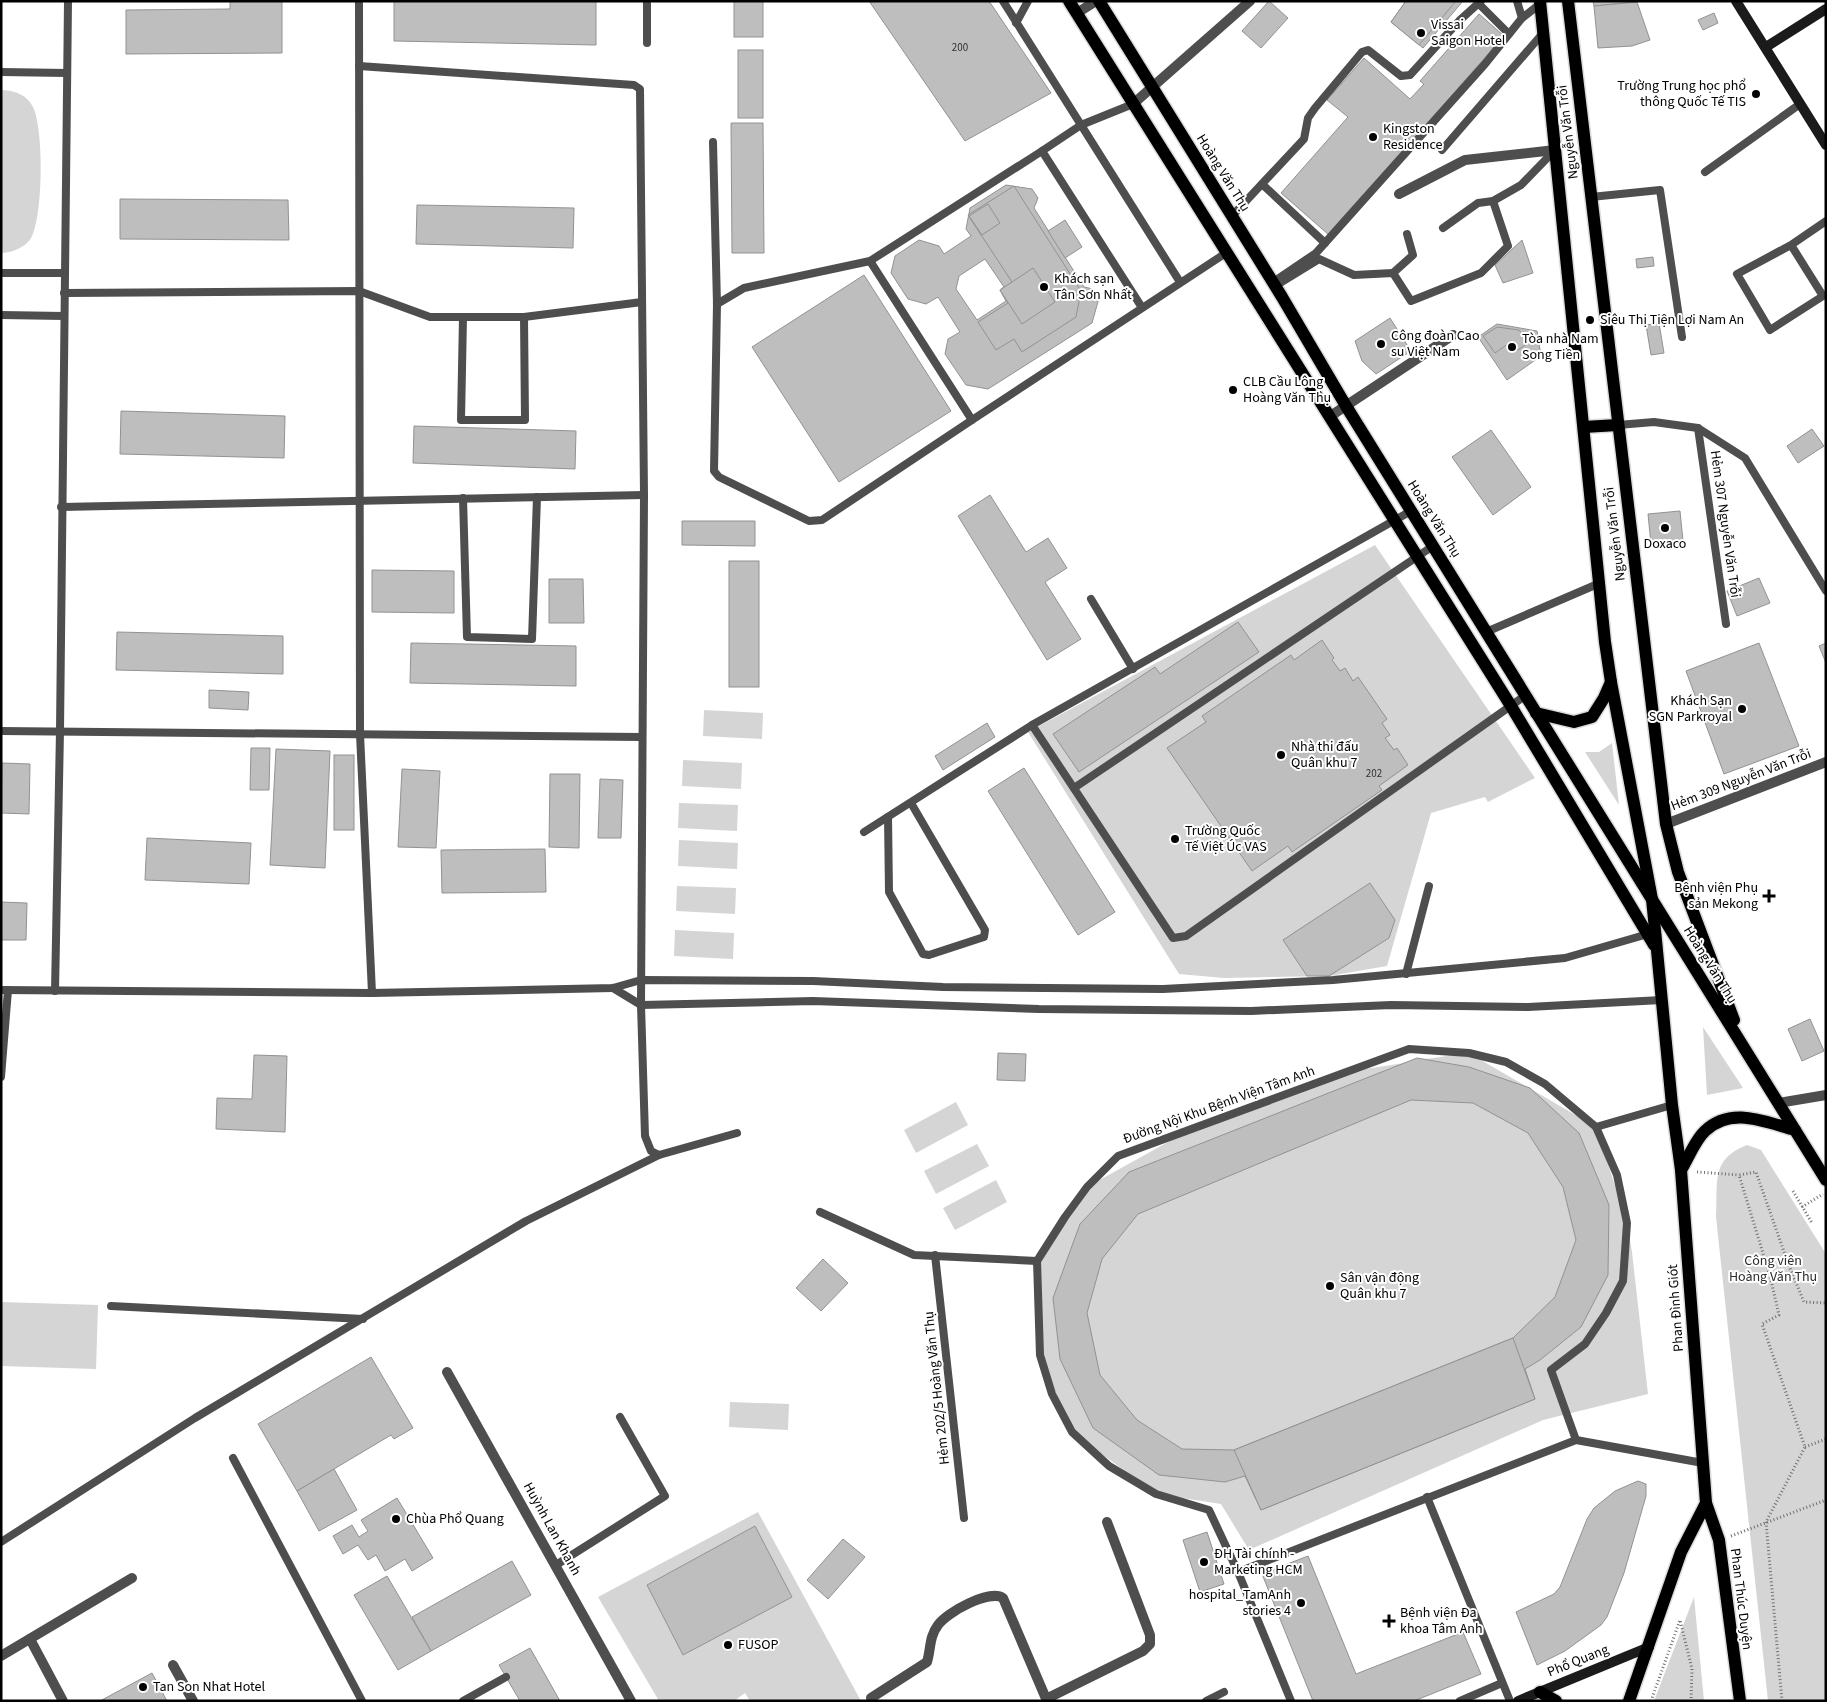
<svg xmlns="http://www.w3.org/2000/svg" width="1827" height="1702" font-family="'Source Sans 3',sans-serif">
<rect width="100%" height="100%" fill="#fff"/>
<g fill="#d5d5d5">
<path d="M1,90C14,90 27,95 33,107C44,130 43,216 31,238C26,247 11,253 1,253Z"/>
<polygon points="1375,545 1535,778 1488,802 1485,797 1431,813 1387,966 1329,976 1224,978 1179,974 1028,732"/>
<polygon points="704,710 763,713 762,739 703,736"/>
<polygon points="1612,743 1619,805 1585,752 1599,752"/>
<polygon points="683,760 742,763 741,789 682,786"/>
<polygon points="679,803 738,805 737,831 678,828"/>
<polygon points="679,840 738,843 737,869 678,866"/>
<polygon points="677,886 736,888 735,914 676,911"/>
<polygon points="675,930 734,933 733,959 674,956"/>
<polygon points="1703,1027 1743,1088 1707,1095"/>
<polygon points="1469,1053 1596,1127 1627,1223 1632,1252 1648,1394 1543,1420 1249,1550 1221,1504 1156,1494 1072,1432 1040,1355 1037,1261 1087,1187 1195,1127 1346,1072 1404,1063 1417,1058 1426,1059"/>
<polygon points="956,1102 968,1125 916,1153 904,1130"/>
<polygon points="977,1144 989,1166 936,1194 924,1171"/>
<path d="M1747,1145L1761,1150L1826,1254V1701H1768L1716,1217C1718,1183 1710,1159 1747,1145Z"/>
<polygon points="996,1180 1007,1202 955,1230 943,1208"/>
<polygon points="1,1302 98,1305 96,1369 1,1366"/>
<polygon points="730,1402 789,1404 788,1430 729,1427"/>
<polygon points="758,1512 861,1701 750,1701 745,1693 734,1701 659,1701 598,1597"/>
<polygon points="1694,1597 1704,1701 1654,1701"/>
</g>
<g fill="#bebebe" stroke="#929292" fill-rule="evenodd">
<polygon points="230,1 282,1 282,53 126,54 126,10 230,9"/>
<polygon points="394,1 596,1 596,45 394,41"/>
<rect x="734" y="1" width="29" height="36"/>
<polygon points="869,1 989,1 1051,93 965,141"/>
<polygon points="1269,1 1288,18 1261,48 1242,31"/>
<polygon points="1406,1 1463,1 1423,48 1391,22"/>
<polygon points="1406,1 1456,1 1419,45 1391,22"/>
<polygon points="1593,1 1637,1 1637,2 1594,6"/>
<polygon points="1637,2 1650,40 1632,46 1598,48 1594,6"/>
<polygon points="1714,13 1718,23 1703,30 1698,20"/>
<polygon points="1479,14 1504,36 1329,235 1281,193 1348,117 1327,100 1364,58 1410,99 1424,84 1420,81"/>
<rect x="738" y="50" width="25" height="68"/>
<polygon points="731,123 763,123 764,253 732,253"/>
<path d="M1006,185L1032,189L1038,198L1034,208L1084,287L1093,289L1099,298L1092,323L988,389L966,385L945,354L948,339L960,332L938,297L926,304L908,299L891,273L895,256L919,240L939,246L944,254L971,236L966,229L970,208ZM985,259L1004,287L1000,290L1006,301L977,320L956,289L959,276Z"/>
<polygon points="1014,186 1081,291 1076,317 1022,352 1014,339 996,350 978,322 1008,303 1000,290 1012,282 968,215"/>
<polygon points="120,199 288,200 289,240 120,239"/>
<polygon points="988,204 1000,223 982,235 969,216"/>
<polygon points="417,205 574,208 573,248 416,244"/>
<polygon points="1065,220 1082,247 1065,258 1048,231"/>
<polygon points="1522,240 1533,273 1503,283 1495,265"/>
<polygon points="1653,257 1654,266 1637,268 1636,259"/>
<polygon points="1033,268 1055,302 1022,324 1000,290"/>
<polygon points="864,275 951,411 839,482 752,347"/>
<polygon points="1390,318 1411,351 1376,374 1362,361 1355,341"/>
<polygon points="1659,323 1664,353 1651,355 1646,325"/>
<polygon points="1497,324 1537,331 1541,356 1507,380 1478,337"/>
<polygon points="1497,327 1519,330 1528,343 1518,350 1512,341 1495,353 1483,336"/>
<polygon points="121,411 285,416 284,458 120,454"/>
<polygon points="414,426 576,431 575,469 413,463"/>
<polygon points="1812,429 1824,446 1798,463 1787,446"/>
<polygon points="1491,430 1531,487 1493,515 1452,457"/>
<polygon points="990,495 1026,552 1048,538 1067,568 1045,582 1081,639 1047,660 958,516"/>
<polygon points="1680,511 1683,541 1651,544 1648,514"/>
<polygon points="682,521 755,521 755,546 682,545"/>
<rect x="729" y="561" width="30" height="126"/>
<polygon points="372,570 454,571 454,613 372,612"/>
<polygon points="1759,578 1770,603 1737,616 1727,591"/>
<polygon points="549,579 583,579 584,623 549,623"/>
<polygon points="1238,622 1259,652 1079,772 1053,734 1155,667 1160,674"/>
<polygon points="117,632 283,636 283,674 116,670"/>
<polygon points="1322,640 1334,658 1332,660 1340,671 1345,668 1353,681 1358,677 1387,719 1382,723 1390,735 1385,738 1394,750 1397,748 1408,765 1379,786 1382,790 1292,852 1288,846 1252,871 1167,748 1206,722 1202,716 1291,655 1294,660"/>
<polygon points="411,643 576,646 576,686 410,683"/>
<polygon points="1759,643 1799,746 1724,774 1686,671"/>
<polygon points="1826,643 1826,663 1819,646"/>
<polygon points="209,690 249,692 248,710 209,708"/>
<polygon points="987,723 995,737 943,770 935,756"/>
<polygon points="251,748 270,748 269,790 250,790"/>
<polygon points="276,749 330,751 325,868 270,865"/>
<rect x="334" y="755" width="20" height="75"/>
<polygon points="2,763 30,764 29,814 1,813"/>
<polygon points="1024,768 1115,912 1078,935 988,791"/>
<polygon points="402,769 440,771 436,848 398,847"/>
<polygon points="550,774 580,774 579,848 549,847"/>
<polygon points="600,779 623,780 621,838 598,838"/>
<polygon points="147,838 251,843 249,884 145,880"/>
<polygon points="545,849 546,892 442,893 441,850"/>
<polygon points="1370,883 1395,920 1389,938 1329,976 1307,976 1283,940"/>
<polygon points="1,902 27,903 26,940 1,940"/>
<polygon points="1810,1019 1824,1051 1802,1061 1788,1029"/>
<polygon points="998,1053 1026,1054 1025,1081 997,1080"/>
<polygon points="254,1055 287,1056 285,1132 216,1129 217,1098 252,1099"/>
<path d="M1417,1058L1469,1067L1530,1088L1579,1133L1609,1205L1608,1275L1581,1327L1540,1360L1525,1369L1535,1399L1261,1510L1245,1476L1225,1482L1159,1475L1093,1428L1060,1359L1053,1298L1080,1224L1129,1172ZM1411,1100L1473,1103L1528,1133L1563,1187L1576,1240L1555,1297L1513,1338L1234,1450L1182,1449L1137,1420L1100,1375L1087,1313L1102,1259L1138,1214Z"/>
<polygon points="823,1259 848,1283 821,1311 796,1288"/>
<polygon points="1513,1338 1535,1399 1261,1510 1234,1450"/>
<polygon points="371,1357 413,1428 394,1439 391,1435 297,1491 258,1424"/>
<polygon points="334,1469 357,1510 319,1531 297,1491"/>
<polygon points="1638,1481 1646,1484 1646,1496 1624,1573 1607,1617 1601,1625 1565,1651 1537,1665 1516,1612 1554,1594 1560,1587 1587,1519 1594,1508 1615,1491"/>
<polygon points="397,1498 433,1558 412,1571 405,1559 385,1571 376,1555 368,1560 358,1545 343,1554 333,1536 352,1525 359,1537 368,1531 361,1520"/>
<polygon points="755,1526 792,1597 683,1655 647,1585"/>
<polygon points="1207,1532 1224,1584 1200,1592 1183,1540"/>
<polygon points="843,1539 865,1557 828,1599 807,1580"/>
<polygon points="1308,1556 1356,1674 1463,1632 1481,1674 1414,1701 1313,1701 1262,1574"/>
<polygon points="512,1561 531,1595 431,1651 412,1617"/>
<polygon points="387,1576 431,1651 398,1670 354,1595"/>
<polygon points="530,1648 560,1701 520,1701 499,1665"/>
<polygon points="152,1673 167,1701 100,1701"/>
</g>
<g fill="none" stroke-linecap="round" stroke-linejoin="round">
<defs>
<g id="primary">
<polyline points="1069,1 1511,706 1654,945"/>
<polyline points="1099,1 1282,297 1346,406 1826,1180"/>
<polyline points="1540,1 1605,642 1611,682 1652,899 1672,1105 1681,1170 1706,1503 1681,1552 1629,1701"/>
<polyline points="1568,1 1666,824 1678,872 1734,1020"/>
<polyline points="1584,427 1618,425"/>
<polyline points="1536,713 1574,722 1592,717 1604,698 1611,682"/>
<path d="M1681,1170C1688,1159 1695,1140 1705,1131C1731,1106 1765,1122 1795,1130"/>
<polyline points="1706,1503 1719,1540 1740,1701"/>
<polyline points="1540,1692 1556,1701"/>
</g>
</defs>
<use href="#primary" stroke="#dbdbdb" stroke-width="15"/>
<g stroke="#707070" stroke-width="3" stroke-dasharray="1 2.5" stroke-linecap="butt">
<polyline points="1697,1172 1739,1175"/>
<polyline points="1793,1191 1812,1223"/>
<polyline points="1802,1207 1823,1194"/>
<polyline points="1805,1447 1826,1439"/>
<polyline points="1731,1536 1826,1500"/>
<polyline points="1651,1701 1680,1620 1692,1669 1691,1701"/>
<polyline points="1782,1701 1766,1522 1805,1447 1762,1324 1779,1315 1770,1276 1739,1175 1756,1172 1789,1266 1804,1302 1826,1303"/>
</g>
<g stroke="#4e4e4e" stroke-width="8">
<polyline points="359,1 360,734 372,993 613,988 641,980 813,981 943,987 1163,989 1333,980 1565,958 1648,934"/>
<polyline points="1003,1 1180,282"/>
<polyline points="1517,1 1522,18 1540,4"/>
<polyline points="1478,3 1509,34"/>
<polyline points="1016,23 1028,1"/>
<polyline points="647,43 647,1"/>
<polyline points="359,66 634,85 640,89 644,495 641,1005 645,1136 651,1151 659,1155 737,1133"/>
<polyline points="1,72 67,73"/>
<polyline points="1133,104 1081,125 1042,151 1141,306"/>
<polyline points="713,142 717,304 714,471 719,477 809,521 822,520 972,420"/>
<polyline points="1442,150 1543,33"/>
<polyline points="1705,172 1800,104"/>
<polyline points="1262,184 1325,243"/>
<polyline points="1591,197 1660,190 1682,337"/>
<polyline points="1232,216 1304,139 1308,118 1315,108 1362,52 1368,50 1401,76 1410,75 1460,20 1481,1"/>
<polyline points="1443,228 1478,203 1493,201"/>
<polyline points="1791,245 1823,296 1770,330 1737,274 1791,245 1826,221"/>
<polyline points="870,261 972,420 1226,253"/>
<polyline points="1,273 64,273"/>
<polyline points="1393,273 1413,255 1407,234"/>
<polyline points="1279,278 1316,253 1485,64 1522,18"/>
<polyline points="1275,286 1319,259 1354,275 1393,273 1411,301 1481,273 1508,246 1493,201 1521,185 1555,150"/>
<polyline points="64,293 359,291 430,317 524,317 642,302"/>
<polyline points="717,304 744,288 870,261 1042,151"/>
<polyline points="1,315 64,316"/>
<polyline points="463,317 461,420 525,420 524,317"/>
<polyline points="1618,425 1654,422 1698,428 1745,458 1826,591"/>
<polyline points="1698,428 1726,624"/>
<polyline points="463,498 467,637 532,639 537,497"/>
<polyline points="61,507 644,495"/>
<polyline points="1091,599 1133,669"/>
<polyline points="1486,632 1600,583"/>
<polyline points="1032,725 1173,938 1186,936 1526,695"/>
<polyline points="1,731 641,737"/>
<polyline points="1074,788 1433,546"/>
<polyline points="888,817 889,892 923,954 929,955 984,937 985,930 911,803"/>
<polyline points="864,832 1032,725 1411,511"/>
<polyline points="1406,974 1429,886"/>
<polyline points="613,988 641,1005 813,1001 1039,1009 1251,1011 1391,1005 1528,1007 1662,1000"/>
<polyline points="1,990 372,993"/>
<polyline points="55,991 60,731 68,1"/>
<polyline points="1,1077 8,990"/>
<polyline points="1596,1127 1672,1105"/>
<polyline points="820,1212 914,1255 1037,1261"/>
<polyline points="935,1255 964,1518"/>
<polyline points="111,1306 363,1319"/>
<polyline points="233,1458 362,1701"/>
<polyline points="1427,1497 1510,1701"/>
<polyline points="1,1542 195,1418 526,1221 659,1155"/>
<polyline points="556,1565 665,1496 620,1417"/>
<polyline points="1238,1572 1576,1440 1703,1463"/>
<polyline points="463,1701 506,1677"/>
<polyline points="1206,1701 1224,1692"/>
<polyline points="1291,1701 1238,1572 1209,1510 1156,1494 1109,1466 1072,1432 1052,1394 1040,1355 1037,1261 1065,1217 1087,1187 1118,1156 1409,1049 1469,1053 1506,1062 1545,1084 1596,1127 1617,1175 1627,1223 1623,1281 1606,1313 1585,1344 1551,1370 1576,1440"/>
<polyline points="1460,1701 1502,1683"/>
</g>
<g stroke="#4e4e4e" stroke-width="10">
<polyline points="1077,13 1096,1"/>
<polyline points="1133,104 1250,1"/>
<polyline points="1399,194 1465,160 1555,150"/>
<polyline points="1329,417 1453,335"/>
<polyline points="1666,824 1826,762"/>
<polyline points="1778,1103 1826,1095"/>
<polyline points="447,1372 631,1701"/>
<polyline points="30,1639 63,1701"/>
<polyline points="1,1656 132,1578"/>
<polyline points="173,1665 193,1701"/>
<path d="M871,1698L927,1662C931,1649 929,1637 938,1625C947,1612 990,1589 1003,1598L1047,1701"/>
<polyline points="1046,1699 1143,1651 1150,1644 1150,1635 1107,1522"/>
</g>
<g stroke="#1b1b1b" stroke-width="10">
<polyline points="1736,1 1826,145"/>
<polyline points="1766,47 1826,9"/>
<polyline points="1518,1701 1649,1647"/>
</g>
<use href="#primary" stroke="#000" stroke-width="12"/>
</g>
<g fill="#000" stroke="#fff" stroke-width="2">
<circle cx="1421" cy="33" r="5"/>
<circle cx="1756" cy="94" r="5"/>
<circle cx="1373" cy="137" r="5"/>
<circle cx="1044" cy="287" r="5"/>
<circle cx="1590" cy="320" r="5"/>
<circle cx="1381" cy="344" r="5"/>
<circle cx="1512" cy="347" r="5"/>
<circle cx="1233" cy="390" r="5"/>
<circle cx="1665" cy="528" r="5"/>
<circle cx="1742" cy="709" r="5"/>
<circle cx="1281" cy="755" r="5"/>
<circle cx="1175" cy="839" r="5"/>
<path d="M1766.5 888.5h5v5h5v5h-5v5h-5v-5h-5v-5h5z"/>
<circle cx="1330" cy="1286" r="5"/>
<circle cx="396" cy="1519" r="5"/>
<circle cx="1204" cy="1562" r="5"/>
<circle cx="1301" cy="1603" r="5"/>
<path d="M1386.5 1613.5h5v5h5v5h-5v5h-5v-5h-5v-5h5z"/>
<circle cx="728" cy="1645" r="5"/>
<circle cx="143" cy="1687" r="5"/>
</g>
<g text-anchor="middle" dominant-baseline="central" stroke-width="4" stroke-linejoin="round" paint-order="stroke">
<g font-size="11" fill="#303030">
<text x="960" y="47">200</text>
<text x="1374" y="773">202</text>
</g>
<g font-size="14" fill="#000" stroke="#fff" text-anchor="start">
<text x="1431" y="25">Vissai<tspan x="1431" dy="16">Saigon Hotel</tspan></text>
<text x="1746" y="86" text-anchor="end">Trường Trung học phổ<tspan x="1746" dy="16">thông Quốc Tế TIS</tspan></text>
<text x="1383" y="129">Kingston<tspan x="1383" dy="16">Residence</tspan></text>
<text x="1054" y="279">Khách sạn<tspan x="1054" dy="16">Tân Sơn Nhất</tspan></text>
<text x="1600" y="320">Siêu Thị Tiện Lợi Nam An</text>
<text x="1391" y="336">Công đoàn Cao<tspan x="1391" dy="16">su Việt Nam</tspan></text>
<text x="1522" y="339">Tòa nhà Nam<tspan x="1522" dy="16">Song Tiền</tspan></text>
<text x="1243" y="382">CLB Cầu Lông<tspan x="1243" dy="16">Hoàng Văn Thụ</tspan></text>
<text x="1665" y="544" text-anchor="middle">Doxaco</text>
<text x="1732" y="701" text-anchor="end">Khách Sạn<tspan x="1732" dy="16">SGN Parkroyal</tspan></text>
<text x="1291" y="747">Nhà thi đấu<tspan x="1291" dy="16">Quân khu 7</tspan></text>
<text x="1185" y="831">Trường Quốc<tspan x="1185" dy="16">Tế Việt Úc VAS</tspan></text>
<text x="1758" y="888" text-anchor="end">Bệnh viện Phụ<tspan x="1758" dy="16">sản Mekong</tspan></text>
<text x="1340" y="1278">Sân vận động<tspan x="1340" dy="16">Quân khu 7</tspan></text>
<text x="406" y="1519">Chùa Phổ Quang</text>
<text x="1214" y="1554">ĐH Tài chính -<tspan x="1214" dy="16">Marketing HCM</tspan></text>
<text x="1291" y="1595" text-anchor="end">hospital_TamAnh<tspan x="1291" dy="16">stories 4</tspan></text>
<text x="1400" y="1613">Bệnh viện Đa<tspan x="1400" dy="16">khoa Tâm Anh</tspan></text>
<text x="738" y="1645">FUSOP</text>
<text x="153" y="1687">Tan Son Nhat Hotel</text>
</g>
<g font-size="14" fill="#000" stroke="#fff">
<text transform="translate(1568 132) rotate(-97)">Nguyễn Văn Trỗi</text>
<text transform="translate(1223 173) rotate(58)">Hoàng Văn Thụ</text>
<text transform="translate(1434 519) rotate(58)">Hoàng Văn Thụ</text>
<text transform="translate(1725 524) rotate(82)">Hẻm 307 Nguyễn Văn Trỗi</text>
<text transform="translate(1615 534) rotate(-97)">Nguyễn Văn Trỗi</text>
<text transform="translate(1741 780) rotate(-21)">Hẻm 309 Nguyễn Văn Trỗi</text>
<text transform="translate(1710 965) rotate(58)">Hoàng Văn Thụ</text>
<text transform="translate(1219 1105) rotate(-20)">Đường Nội Khu Bệnh Viện Tâm Anh</text>
<text transform="translate(1676 1308) rotate(-94)">Phan Đình Giót</text>
<text transform="translate(937 1388) rotate(-96)">Hẻm 202/5 Hoàng Văn Thụ</text>
<text transform="translate(552 1529) rotate(61)">Huỳnh Lan Khanh</text>
<text transform="translate(1741 1599) rotate(83)">Phan Thúc Duyện</text>
<text transform="translate(1578 1661) rotate(-22)">Phổ Quang</text>
</g>
<g font-size="14" fill="#2c2c2c" stroke="#fff">
<text x="1773" y="1261">Công viên<tspan x="1773" dy="16">Hoàng Văn Thụ</tspan></text>
</g>
</g>
<rect width="1827" height="1702" fill="none" stroke="#000000" stroke-width="5"/>
</svg>
